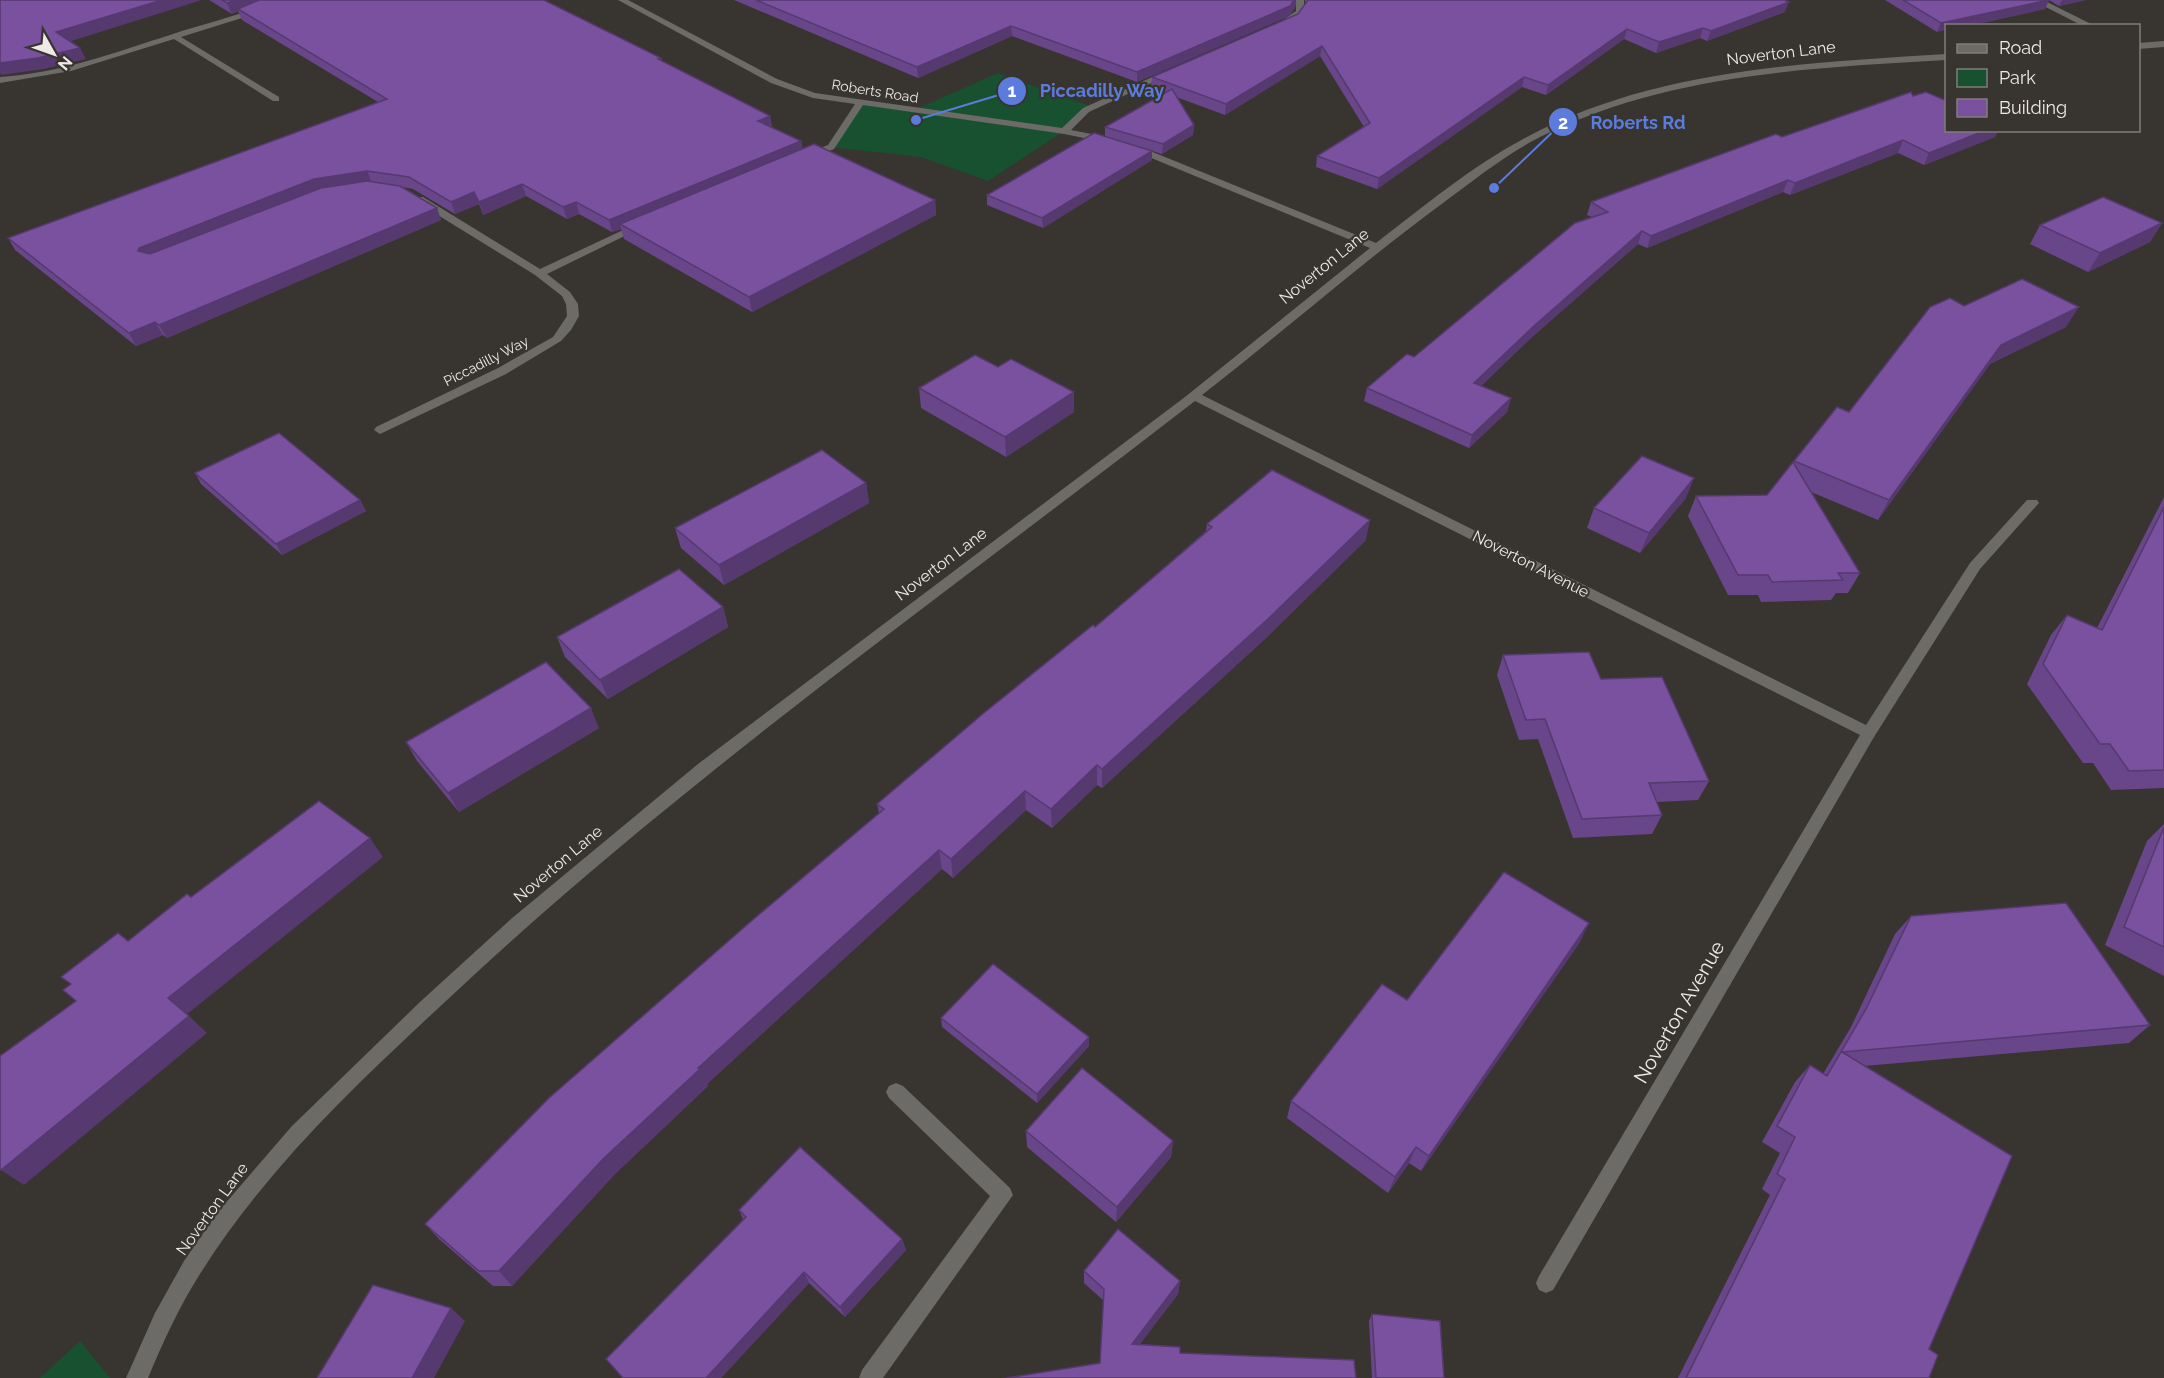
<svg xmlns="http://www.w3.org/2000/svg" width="2164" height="1378" font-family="Raleway,sans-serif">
<rect width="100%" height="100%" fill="#383430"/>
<g fill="#18512f">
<polygon points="998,73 1093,107 1064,131 988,181 921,157 831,147 860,103 914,110"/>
<polygon points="80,1341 110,1378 40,1378"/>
</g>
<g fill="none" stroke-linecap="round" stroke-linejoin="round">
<polygon fill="#6c6b68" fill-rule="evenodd" points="896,1083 903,1086 1010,1188 1013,1195 883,1378 859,1378 862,1370 990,1196 889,1098 886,1092 889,1086"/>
<g fill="#6c6b68" fill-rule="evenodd">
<path d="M273,0H283L245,17L181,37L279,97V101H273L174,39L71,71L0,83V77C61,73 116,52 173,34C206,23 241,16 273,0Z"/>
<polygon points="618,0 628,0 777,79 815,93 1062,128 1083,108 1168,70 1175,72 1089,112 1071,130 1112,138 1112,142 1109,143 1064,134 863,105 834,149 806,160 803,159 803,155 828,145 855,104 813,98 771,83"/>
<polygon points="1296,0 1304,0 1304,11 1296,20 1283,24 1283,20 1296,11"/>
<polygon points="2032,0 2043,0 2095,26 2083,26"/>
<polygon points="2164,41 2164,47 2138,49 2138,43"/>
<path d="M1946,54V60C1809,68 1665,74 1540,137C1505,155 1474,180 1443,203C1360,264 1283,332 1202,395L1866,725L1970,563L2027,500H2037L2039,503L1980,569L1874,737L1553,1290L1546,1293L1539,1290L1536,1283L1539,1276L1860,735L1195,401C952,589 700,767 474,975C375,1067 272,1159 200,1274C179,1307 163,1342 148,1378H126L155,1313L184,1261L217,1213L292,1126L421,1001L511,919L698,764L1185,397L1370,248L1132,150V146H1138L1376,243C1424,206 1472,166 1525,138C1653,69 1804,63 1946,54Z"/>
<polygon points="415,197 423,197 540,269 636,224 645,226 547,274 570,292 578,304 579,316 571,330 561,341 506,374 380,434 374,430 376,427 498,368 553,337 567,316 566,304 562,296 535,275 415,201"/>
</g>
</g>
<g fill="#684689">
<polygon points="209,0 544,0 661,58 662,61 770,116 772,127 801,141 803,149 935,200 936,215 752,312 624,239 621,229 612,232 579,214 567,219 526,196 483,215 479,204 455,214 413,189 402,187 437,208 441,220 167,338 163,335 136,346 15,250 8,238 378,102 242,20 238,11 232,14"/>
<polygon points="734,0 1296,0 1295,8 1289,16 1137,82 1012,36 918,78"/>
<polygon points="1305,0 1784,0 1785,12 1707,41 1700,38 1656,53 1624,39 1546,95 1522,87 1377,189 1316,167 1317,156 1364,127 1320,56 1225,115 1176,97 1194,125 1193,135 1162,154 1152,151 1152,160 1043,228 987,205 987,195 1105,136 1105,127 1166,93 1151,87 1152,77 1298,14 1305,4"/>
<polygon points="1885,0 2086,0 2059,6 2049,0 2045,9 1968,26 1947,26 1937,32"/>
<polygon points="1913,96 1947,130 1998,130 1995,137 1924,165 1898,153 1790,195 1783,192 1647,248 1638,244 1531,338 1481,386 1511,398 1507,412 1469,448 1364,401 1367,388 1414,357 1592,217 1587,215 1591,202 1782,137"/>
<polygon points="2162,223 2150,242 2088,272 2030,244 2040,225"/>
<polygon points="1964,306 2066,327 1990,364 1878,520 1811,492 1860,573 1848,593 1836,593 1831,600 1761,602 1758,595 1728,595 1688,516 1696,496 1767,495 1794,461"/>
<polygon points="998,367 1074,392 1074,412 1006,457 921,408 919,388"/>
<polygon points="195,473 360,500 366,511 282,555 201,484"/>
<polygon points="866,483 869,503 724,585 681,548 675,528"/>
<polygon points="2164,497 2164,788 2111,790 2093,763 2083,763 2027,684 2051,635 2067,615 2097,628"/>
<polygon points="1686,498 1640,553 1587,528 1594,508"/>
<polygon points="1207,524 1366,540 1266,638 1102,788 1097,785 1052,828 1026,810 953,878 942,869 707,1084 708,1086 614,1175 512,1286 493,1286 439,1239 425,1224 879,814 877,804 1095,627 1206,531"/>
<polygon points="723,607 728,627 608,699 565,657 557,637"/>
<polygon points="1503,655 1601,679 1709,781 1698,800 1657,802 1662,815 1652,834 1573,838 1538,739 1519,740 1497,675"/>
<polygon points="599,728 459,812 417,761 406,742"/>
<polygon points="2164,824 2164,976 2105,945 2147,841"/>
<polygon points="1911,916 2150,1025 2129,1043 1864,1066 1929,1349 1929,1378 1678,1378 1770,1195 1762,1189 1780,1153 1762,1142 1795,1082 1810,1065 1823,1074 1851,1027 1895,934"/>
<polygon points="1580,942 1421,1171 1409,1163 1388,1193 1287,1118 1291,1101 1407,1000"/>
<polygon points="941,1018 1089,1037 1089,1046 1037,1103 942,1027"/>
<polygon points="1026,1131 1173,1141 1171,1157 1116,1222 1027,1147"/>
<polygon points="739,1210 902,1239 906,1250 845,1317 809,1283 721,1378 622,1378 743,1219"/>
<polygon points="1084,1271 1180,1281 1178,1294 1139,1345 1180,1353 1100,1363 1104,1301 1084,1283"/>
<polygon points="1372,1314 1444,1378 1372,1378 1369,1321"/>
</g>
<g fill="#55396f">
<polygon points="162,0 202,0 62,44 56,32"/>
<polygon points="235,0 267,0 238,9 238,11 232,14 227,3"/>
<polygon points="1294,0 1296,0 1295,8 1289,16 1137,82 1137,72"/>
<polygon points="2049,0 2045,9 1968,26 1947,26 1947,30 1937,32 1941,23"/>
<polygon points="2062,0 2086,0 2059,6"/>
<polygon points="1789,2 1785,12 1707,41 1711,31"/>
<polygon points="1011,26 1012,36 918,78 917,67"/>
<polygon points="1703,28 1700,38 1656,53 1659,42"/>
<polygon points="1627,29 1624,39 1546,95 1548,85"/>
<polygon points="1322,46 1320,56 1225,115 1226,104"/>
<polygon points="80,48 86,59 44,69 1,75 0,73 0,63"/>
<polygon points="1524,77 1522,87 1377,189 1379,178"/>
<polygon points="770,116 772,128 758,121"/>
<polygon points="1194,125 1193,135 1162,154 1163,144"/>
<polygon points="1986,130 1998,130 1995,137 1924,165 1929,153"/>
<polygon points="1903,140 1898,153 1790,195 1795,183"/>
<polygon points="801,141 803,153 620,224 621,229 612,232 609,220"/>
<polygon points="1152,151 1152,160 1043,228 1042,218"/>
<polygon points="367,171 372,183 146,260 138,251 139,248 314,179"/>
<polygon points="1788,180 1783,192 1647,248 1651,236"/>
<polygon points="522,184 526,196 483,215 479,202"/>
<polygon points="474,192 479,204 455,214 451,202"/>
<polygon points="935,200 936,215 752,312 749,297"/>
<polygon points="576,202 579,214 567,219 563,207"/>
<polygon points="437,208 441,220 167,338 159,325"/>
<polygon points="2162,223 2150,242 2088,272 2100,253"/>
<polygon points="1642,231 1638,244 1531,338 1470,396 1474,383 1535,325"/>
<polygon points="2079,307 2066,327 1990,364 1878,520 1889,500 2001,345"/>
<polygon points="155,322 163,335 136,346 129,333"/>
<polygon points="1074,392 1074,412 1006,457 1005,437"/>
<polygon points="1511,398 1507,412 1469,448 1472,435"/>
<polygon points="1694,478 1686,498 1640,553 1649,533"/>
<polygon points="866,483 869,503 724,585 719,565"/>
<polygon points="360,500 366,511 282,555 276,544"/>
<polygon points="1370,520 1366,540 1266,638 1102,788 1102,769"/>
<polygon points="723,607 728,627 608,699 600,680"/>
<polygon points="591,708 599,728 459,812 448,793"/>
<polygon points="1097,765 1097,785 1052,828 1051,809"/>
<polygon points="1025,791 1026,810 953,878 951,859"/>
<polygon points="370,838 383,857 186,1015 168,998"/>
<polygon points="939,850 942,869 707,1084 708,1086 614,1175 512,1286 499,1271 603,1159 698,1068"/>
<polygon points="1589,923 1580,942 1421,1171 1429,1156"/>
<polygon points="189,1016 207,1033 24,1185 1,1170"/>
<polygon points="1089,1037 1089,1046 1037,1103 1037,1094"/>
<polygon points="1173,1141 1171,1157 1116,1222 1117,1207"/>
<polygon points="1416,1147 1409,1163 1388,1193 1395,1177"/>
<polygon points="902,1239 906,1250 845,1317 840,1307"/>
<polygon points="804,1272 809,1283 721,1378 706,1378"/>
<polygon points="1180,1281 1178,1294 1131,1356 1132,1344"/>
<polygon points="451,1308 465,1321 434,1378 412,1378"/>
</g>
<g fill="#79519f" stroke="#55396f" stroke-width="1.5">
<polygon points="0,0 162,0 56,32 80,48 38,58 0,63"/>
<polygon points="222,0 235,0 227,3"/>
<polygon points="259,0 544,0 661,58 658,59 770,116 758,121 801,141 609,220 576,202 563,207 522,184 479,202 474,192 451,202 409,177 367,171 314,179 139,248 138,251 150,254 321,188 367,181 400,186 437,208 159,325 155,322 129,333 8,238 387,99 238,9"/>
<polygon points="756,0 1294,0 1290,6 1137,72 1011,26 917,67"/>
<polygon points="1308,0 1784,0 1789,2 1711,31 1703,28 1659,42 1627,29 1548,85 1524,77 1379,178 1317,156 1370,123 1322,46 1226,104 1152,77 1298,14"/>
<polygon points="1903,0 2049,0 1941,23"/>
<polygon points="1172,89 1194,125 1163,144 1105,127"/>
<polygon points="1911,92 1913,96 1926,92 1947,101 1947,130 1986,130 1929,153 1903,140 1795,183 1788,180 1651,236 1642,231 1535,325 1474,383 1511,398 1472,435 1367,388 1407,354 1414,357 1575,223 1608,212 1591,202 1776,134 1782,137"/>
<polygon points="1094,133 1152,151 1042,218 987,195"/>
<polygon points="814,144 935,200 749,297 620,224"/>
<polygon points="2103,197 2162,223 2100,253 2040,225"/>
<polygon points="2022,279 2079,307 2001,345 1889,500 1794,461 1837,407 1849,412 1930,307 1950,298 1964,306"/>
<polygon points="975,355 998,367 1011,359 1074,392 1005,437 919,388"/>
<polygon points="279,433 360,500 276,544 195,473"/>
<polygon points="822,450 866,483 719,565 675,528"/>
<polygon points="1642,456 1694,478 1649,533 1594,508"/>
<polygon points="1793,462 1860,573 1838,573 1843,580 1772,582 1768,575 1738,575 1696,496 1767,495"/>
<polygon points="1272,470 1370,520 1269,618 1102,769 1097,765 1051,809 1025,791 951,859 939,850 698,1068 700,1069 603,1159 499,1271 479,1271 425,1224 549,1098 749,923 884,809 877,804 985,712 1093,625 1095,627 1212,527 1207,524"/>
<polygon points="2164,507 2164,770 2129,771 2110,744 2100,744 2043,664 2067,615 2102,630"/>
<polygon points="679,569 723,607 600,680 557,637"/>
<polygon points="1589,652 1601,679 1662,677 1709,781 1649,783 1662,815 1582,819 1545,719 1526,720 1503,655"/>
<polygon points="546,662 591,708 448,793 406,742"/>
<polygon points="319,801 370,838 168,998 189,1016 1,1170 0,1168 0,1056 76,1001 63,990 71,984 61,977 118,933 128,941 187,894 191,897"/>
<polygon points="2164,827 2164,947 2124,927"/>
<polygon points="1504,872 1589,923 1429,1156 1416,1147 1395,1177 1291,1101 1382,984 1407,1000"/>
<polygon points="2066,903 2150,1025 1842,1052 2012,1156 1929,1349 1938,1355 1929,1378 1686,1378 1785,1179 1777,1174 1795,1137 1777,1126 1810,1065 1827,1076 1866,1009 1911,916"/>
<polygon points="993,964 1089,1037 1037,1094 941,1018"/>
<polygon points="1082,1068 1173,1141 1117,1207 1026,1131"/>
<polygon points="800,1147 902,1239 840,1307 804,1272 706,1378 623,1378 606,1359 746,1217 739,1210"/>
<polygon points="1118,1229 1180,1281 1132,1344 1180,1347 1180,1353 1354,1360 1356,1378 1006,1378 1100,1363 1104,1289 1084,1271"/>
<polygon points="373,1285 451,1308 412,1378 317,1378"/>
<polygon points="1372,1314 1440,1321 1444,1378 1376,1378"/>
</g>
<g text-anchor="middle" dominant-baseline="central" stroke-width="4.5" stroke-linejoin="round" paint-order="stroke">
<g font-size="14" fill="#ece9e6" stroke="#383430">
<text transform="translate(875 91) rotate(9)">Roberts Road</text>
<text transform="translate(486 361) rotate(-27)">Piccadilly Way</text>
</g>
<g font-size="16" fill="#ece9e6" stroke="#383430">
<text transform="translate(1781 53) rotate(-7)">Noverton Lane</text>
<text transform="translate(1324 266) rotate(-39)">Noverton Lane</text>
<text transform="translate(941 564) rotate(-37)">Noverton Lane</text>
<text transform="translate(1531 564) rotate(27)">Noverton Avenue</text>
<text transform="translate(558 864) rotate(-40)">Noverton Lane</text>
<text transform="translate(212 1209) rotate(-54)">Noverton Lane</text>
</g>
<g font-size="20" fill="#ece9e6" stroke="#383430">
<text transform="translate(1679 1012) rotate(-60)">Noverton Avenue</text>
</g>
</g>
<path fill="none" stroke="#5b7cdc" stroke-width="2" d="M916 120L1012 91M1494 188L1563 122"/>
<g fill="#5b7cdc" stroke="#383430" stroke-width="2">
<circle cx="916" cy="120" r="6"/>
<circle cx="1494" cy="188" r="6"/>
<circle cx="1012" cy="91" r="15"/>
<circle cx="1563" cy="122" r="15"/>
</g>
<g font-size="18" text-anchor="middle" font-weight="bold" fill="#fff">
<text x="1012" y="97">1</text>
<text x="1563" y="129">2</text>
</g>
<g font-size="18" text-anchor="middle" font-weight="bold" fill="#5b7cdc" stroke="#383430" stroke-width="4.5" stroke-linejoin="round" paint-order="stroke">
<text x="1102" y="97">Piccadilly Way</text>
<text x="1638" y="129">Roberts Rd</text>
</g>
<rect x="1945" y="24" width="195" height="108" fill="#383430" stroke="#807c79" stroke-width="1.5"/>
<rect x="1957" y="44" width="30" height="9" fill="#6c6b68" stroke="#807c79" stroke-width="1.5"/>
<text x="1999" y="54" font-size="18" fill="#ece9e6">Road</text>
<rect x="1957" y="69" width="30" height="18" fill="#18512f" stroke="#807c79" stroke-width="1.5"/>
<text x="1999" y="84" font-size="18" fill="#ece9e6">Park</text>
<rect x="1957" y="99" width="30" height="18" fill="#79519f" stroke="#807c79" stroke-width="1.5"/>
<text x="1999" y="114" font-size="18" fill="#ece9e6">Building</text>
<g transform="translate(54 54) rotate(130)" stroke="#383430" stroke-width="4.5" paint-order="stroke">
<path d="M0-4.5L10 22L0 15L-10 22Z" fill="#ece9e6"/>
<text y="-9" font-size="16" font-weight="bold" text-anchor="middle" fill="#ece9e6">N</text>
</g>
</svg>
